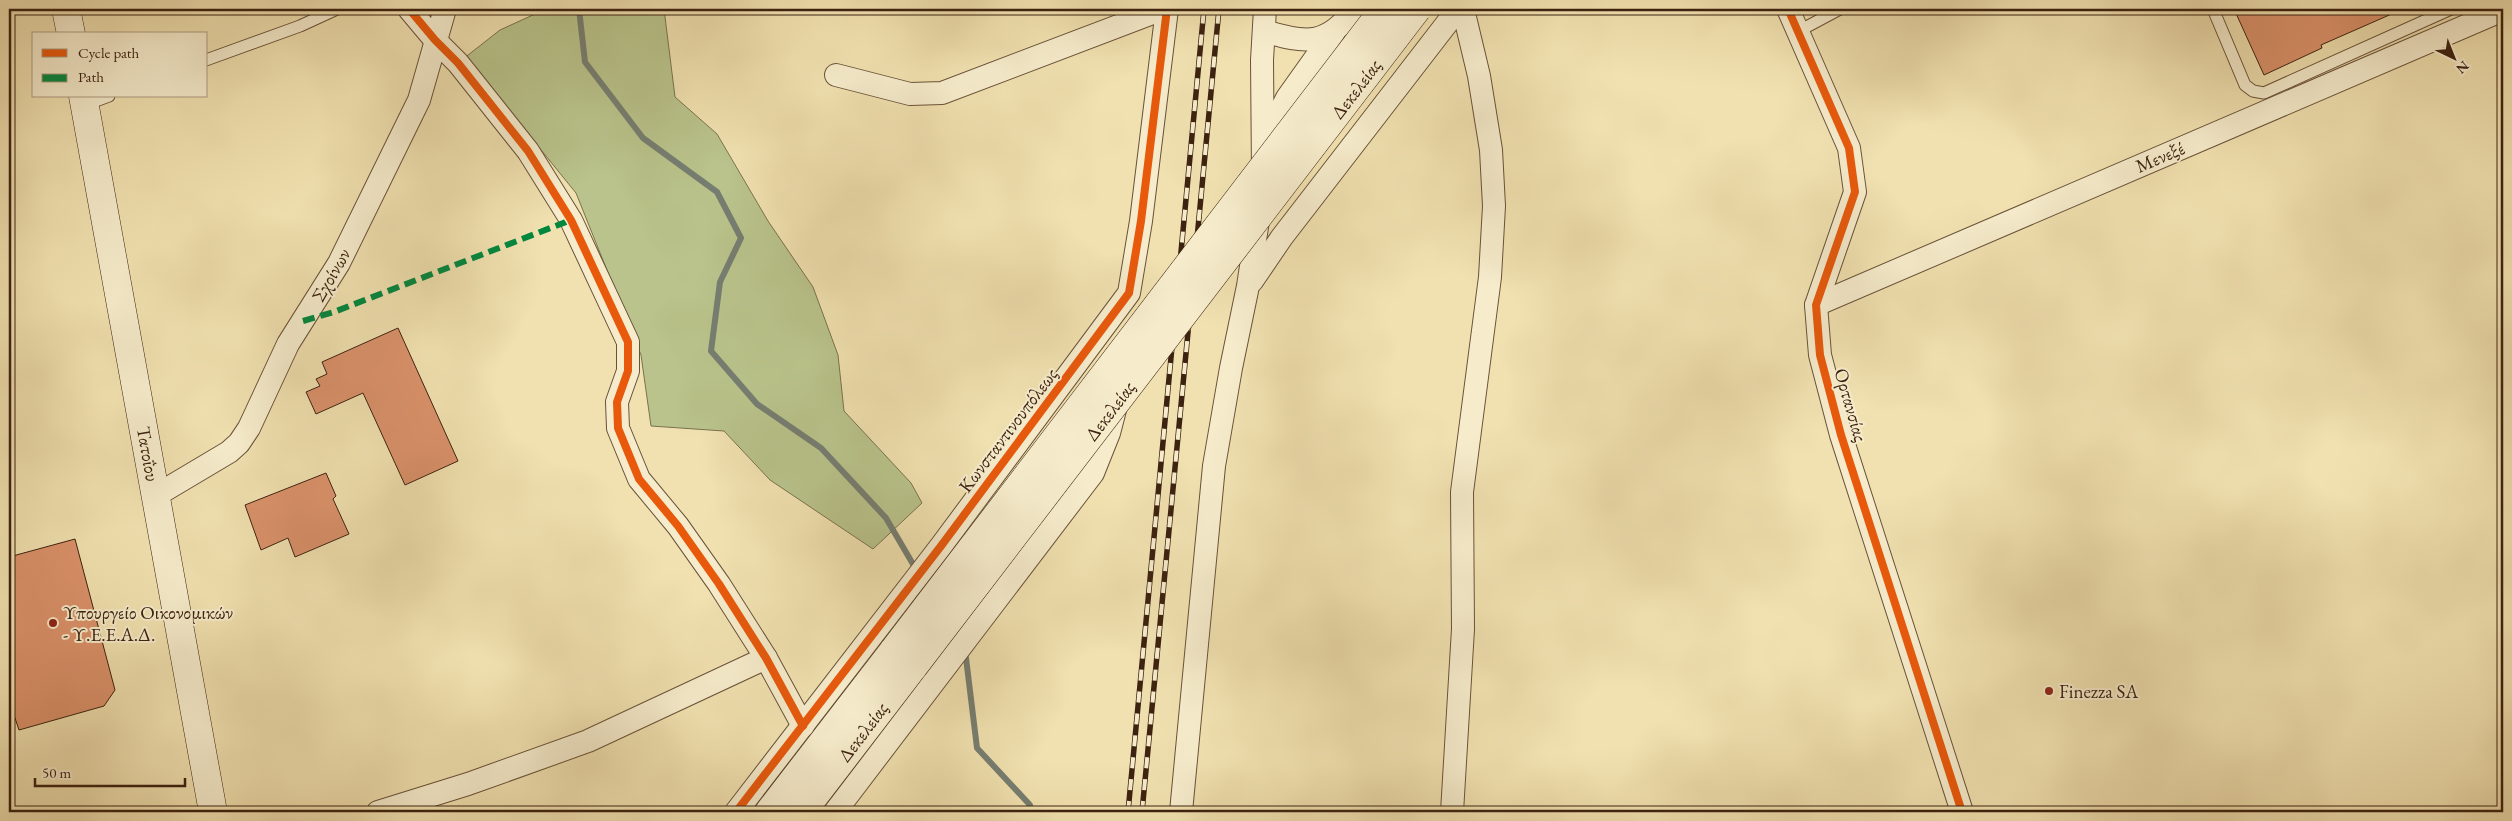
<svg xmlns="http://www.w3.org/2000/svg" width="2512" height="821" font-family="'EB Garamond',serif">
<rect width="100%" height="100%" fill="#f1e1b0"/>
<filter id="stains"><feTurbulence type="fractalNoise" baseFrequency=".004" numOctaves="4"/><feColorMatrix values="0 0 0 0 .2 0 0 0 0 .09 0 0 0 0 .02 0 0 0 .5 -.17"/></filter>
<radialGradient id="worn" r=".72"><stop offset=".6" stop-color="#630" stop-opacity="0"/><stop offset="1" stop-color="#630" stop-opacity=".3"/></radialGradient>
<polygon fill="#b9c38b" stroke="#7a724e" points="546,9 664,9 675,97 717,134 768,221 813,287 838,355 844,411 911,483 922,503 873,549 770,480 724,431 651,426 641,355 576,193 498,97 463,59 500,30"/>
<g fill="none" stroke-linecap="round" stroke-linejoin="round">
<g stroke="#767e71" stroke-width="6">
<polyline points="579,9 585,62 643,138 717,192 741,238 720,282 711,351 757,404 821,448 886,518 917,571"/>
<polyline points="963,651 966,658 977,748 1030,805 1030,812"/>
</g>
</g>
<g fill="#db926b" stroke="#3c2210">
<polygon points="2234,9 2403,9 2321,45 2322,48 2264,75"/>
<polygon points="398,328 458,461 405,485 363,393 316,414 306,392 320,386 316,379 327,374 322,362"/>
<polygon points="326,473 336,496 333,499 349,534 295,557 288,538 261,550 245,505"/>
<polygon points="75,539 115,690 104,706 19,730 9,700 9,557"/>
</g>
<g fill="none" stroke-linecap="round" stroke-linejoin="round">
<defs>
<g id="lane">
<polyline points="2213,9 2245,85 2253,91 2264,93 2451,9"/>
<polyline points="1797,32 1840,9"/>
<polyline points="206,60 300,26 337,9"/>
<polyline points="85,105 109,96"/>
</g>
<g id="street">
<polyline points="409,9 435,40 458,63 528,151 571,220 628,342 628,371 617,402 618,428 639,479 678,526 719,584 766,658 803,726"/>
<polyline points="1788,9 1849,148 1855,192 1816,305 1820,355 1841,435 1962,812"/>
<path d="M1264,31C1306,44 1327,46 1355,9"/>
<polyline points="836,75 910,94 942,93 1163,9"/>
<polyline points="1264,143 1287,98 1334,32"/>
<polyline points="1263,175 1262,60 1265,9"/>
<polyline points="1252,281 1282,237 1458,9"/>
<polyline points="1816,305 2503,10"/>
<polyline points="155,496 229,452 239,443 249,428 288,344 339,263 419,100 445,9"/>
<polyline points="378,812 468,784 588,741 766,658"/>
<polyline points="736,812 941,546 1129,293 1141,221 1167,9"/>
<polyline points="835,812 1093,473 1109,433 1116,406"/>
<polyline points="1181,812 1214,466 1231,368 1248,286 1259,214"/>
<polyline points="1452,812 1463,629 1462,492 1490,277 1494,206 1491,150 1479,76 1463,9"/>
</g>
<g id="secondary">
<polyline points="66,9 71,34"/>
<polyline points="83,96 213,812"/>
<polyline points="769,812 894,650"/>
<polyline points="802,812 914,666"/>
</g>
</defs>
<use href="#lane" stroke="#695238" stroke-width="13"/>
<use href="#street" stroke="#695238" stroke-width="24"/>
<use href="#secondary" stroke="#3c2210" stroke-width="29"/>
<use href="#lane" stroke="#f6eccc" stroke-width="11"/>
<use href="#street" stroke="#f6eccc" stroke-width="22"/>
<use href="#secondary" stroke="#f6eccc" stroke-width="28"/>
<defs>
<g id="rail">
<polyline points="1128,812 1204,9"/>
<polyline points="1142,812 1219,9"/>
</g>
</defs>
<use href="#rail" stroke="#3c2210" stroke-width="5.5"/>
<use href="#rail" stroke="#f6eccc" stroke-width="4" stroke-dasharray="11" stroke-linecap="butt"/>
<defs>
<g id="secondary-bridge">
<polyline points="894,650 1384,9"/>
<polyline points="914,666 1417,9"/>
</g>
</defs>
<use href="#secondary-bridge" stroke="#3c2210" stroke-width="29" stroke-linecap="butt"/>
<use href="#secondary-bridge" stroke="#f6eccc" stroke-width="28"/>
<polyline stroke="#00873e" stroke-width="6" stroke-dasharray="12 6" stroke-linecap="butt" points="303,321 334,312 571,220"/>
<defs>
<g id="cycleway">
<polyline points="409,9 435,40 458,63 528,151 571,220 628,342 628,371 617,402 618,428 639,479 678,526 719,584 766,658 803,726"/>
<polyline points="1788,9 1849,148 1855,192 1816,305 1820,355 1841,435 1962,812"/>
<polyline points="736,812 941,546 1129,293 1141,221 1167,9"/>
</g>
</defs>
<use href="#cycleway" stroke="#f6eccc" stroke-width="11"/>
<use href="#cycleway" stroke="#e8590c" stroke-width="8"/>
</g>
<g fill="#8f2418" stroke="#f6eccc" stroke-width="2">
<circle cx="53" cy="623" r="5"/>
<circle cx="2049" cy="691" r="5"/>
</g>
<g text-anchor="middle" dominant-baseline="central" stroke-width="4" stroke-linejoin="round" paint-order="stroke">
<g font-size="19" fill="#3c2210" stroke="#f6eccc">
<text transform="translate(1356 89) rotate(-53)">Δεκελείας</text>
<text transform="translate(2160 157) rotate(-23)">Μενεξέ</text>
<text transform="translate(331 275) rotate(-60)">Σχοίνων</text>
<text transform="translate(1851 405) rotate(74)">Ορτανσίας</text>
<text transform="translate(1110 411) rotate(-53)">Δεκελείας</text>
<text transform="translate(1008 430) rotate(-53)">Κωνσταντινουπόλεως</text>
<text transform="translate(148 454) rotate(80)">Τατοΐου</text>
<text transform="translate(863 732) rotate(-53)">Δεκελείας</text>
</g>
<g font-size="19" fill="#3c2210" stroke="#f6eccc" text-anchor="start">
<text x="63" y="612">Υπουργείο Οικονομικών<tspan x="63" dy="22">- Υ.Ε.Ε.Α.Δ.</tspan></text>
<text x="2059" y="691">Finezza SA</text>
</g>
</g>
<rect width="2512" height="821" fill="none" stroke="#f1e1b0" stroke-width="30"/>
<rect x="10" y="10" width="2492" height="801" fill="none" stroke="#3c2210" stroke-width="2.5"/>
<rect x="15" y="15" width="2482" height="791" fill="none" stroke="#3c2210"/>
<rect x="32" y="32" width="175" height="65" fill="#f6eccc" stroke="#ac9b81"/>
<rect x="42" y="49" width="25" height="8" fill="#e8590c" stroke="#ac9b81"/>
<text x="78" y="58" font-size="15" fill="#3c2210">Cycle path</text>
<rect x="42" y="74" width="25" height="8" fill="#00873e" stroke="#ac9b81"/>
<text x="78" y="82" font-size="15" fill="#3c2210">Path</text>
<g transform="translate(2454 58) rotate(137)" stroke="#f6eccc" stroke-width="4" paint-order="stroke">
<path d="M0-4L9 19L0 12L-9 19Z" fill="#3c2210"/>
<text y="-8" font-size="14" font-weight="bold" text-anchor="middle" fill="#3c2210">N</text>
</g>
<path d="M35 778v8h150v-8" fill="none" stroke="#3c2210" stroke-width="2.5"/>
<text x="42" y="778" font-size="15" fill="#3c2210" stroke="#f6eccc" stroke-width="4" paint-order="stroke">50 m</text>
<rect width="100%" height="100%" filter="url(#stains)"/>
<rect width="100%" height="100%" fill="url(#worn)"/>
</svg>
